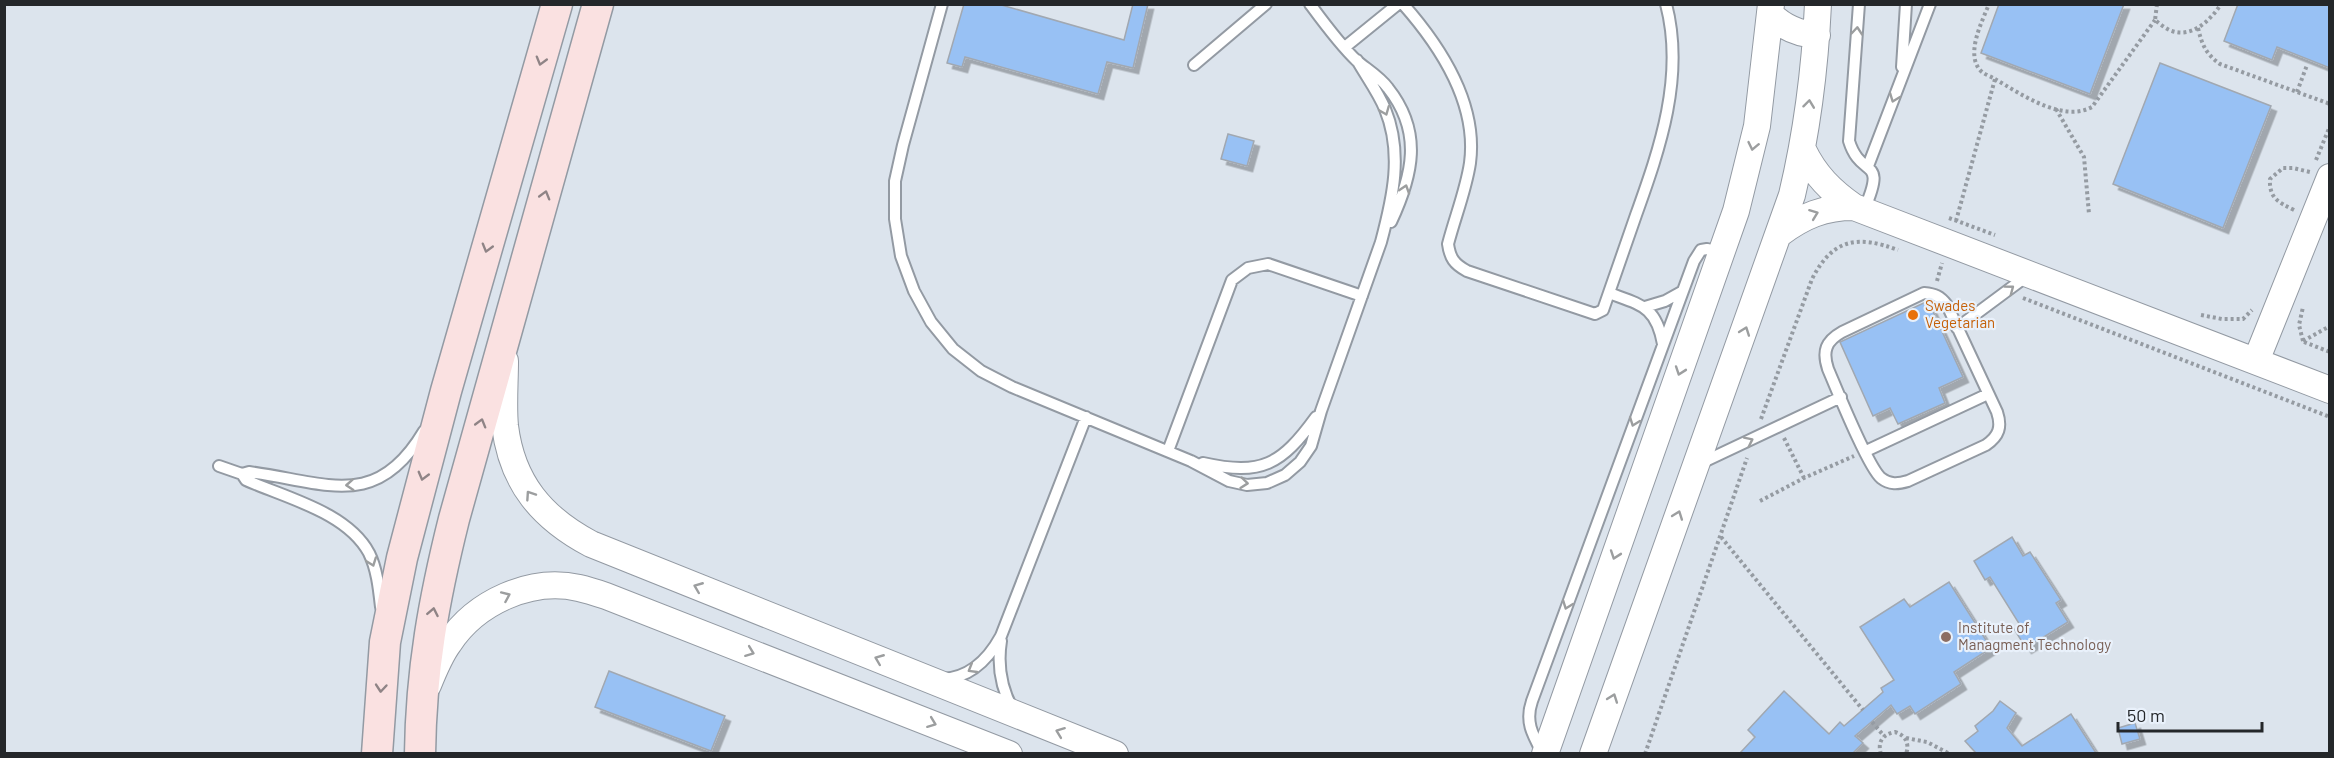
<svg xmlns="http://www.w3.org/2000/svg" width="2334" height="758" font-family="Barlow,sans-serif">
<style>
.building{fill:#98c1f4;stroke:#a1a8b1;stroke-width:1.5;filter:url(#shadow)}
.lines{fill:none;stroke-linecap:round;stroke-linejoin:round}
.service-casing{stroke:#939aa3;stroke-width:14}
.tertiary-casing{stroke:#939aa3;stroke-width:28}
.secondary-casing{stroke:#939aa3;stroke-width:33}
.path{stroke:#959ba2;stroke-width:4;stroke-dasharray:3 3;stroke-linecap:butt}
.service{stroke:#fff;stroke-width:10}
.tertiary{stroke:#fff;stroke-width:26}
.secondary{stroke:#fae1e1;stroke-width:30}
.oneway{stroke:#9c9e9f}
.oneway2{stroke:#8f8486}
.food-dot{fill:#e8710a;stroke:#e9f1fb;stroke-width:2}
.education-dot{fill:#8d6e63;stroke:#e9f1fb;stroke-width:2}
.labels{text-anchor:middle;stroke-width:4.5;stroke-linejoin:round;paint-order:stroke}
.food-label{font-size:15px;fill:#c56008;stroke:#e9f1fb;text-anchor:start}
.education-label{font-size:15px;fill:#785e54;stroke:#e9f1fb;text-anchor:start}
</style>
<defs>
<filter id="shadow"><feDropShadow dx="5.5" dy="5.5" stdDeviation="0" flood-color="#0004"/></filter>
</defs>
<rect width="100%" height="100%" fill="#dce4ed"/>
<!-- building -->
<path class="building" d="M964,4h34l126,36 9,-36h15l-15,64 -26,-6 -9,32 -133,-37 -3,10 -15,-4z
M1999,4h125l-34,90 -109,-41z
M2238,4h92v64l-53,-21 -5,13 -48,-19z
M2160,63l111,43 -48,122 -110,-44z
M1228,134l26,7 -7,25 -26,-7z
M1928,301l35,76 -24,11 6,15 -47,21 -8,-16 -17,8 -33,-74z
M2012,537l11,19 7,-4 31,48 -5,3 12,19 -42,26 -12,-19 6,-4 -30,-48 -5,3 -11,-19z
M1949,582l42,66 -37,24 7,12 -46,30 -5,-8 -13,8 -6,-9 -36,31 8,7 -10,10h-113l15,-16 -7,-7 36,-39 45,43 11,-12 4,4 39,-34 -2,-4 13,-8 -34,-53 44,-28 6,8z
M609,671l116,45 -14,35 -116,-44z
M2000,701l16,12 -9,15 15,18 49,-32 25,39h-120l-11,-12 13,-10 -3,-5 18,-15z
M2135,723l5,16 -18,5 -4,-16z"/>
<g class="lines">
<defs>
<path id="service" d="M942,4l-39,141 -8,36v38l6,37 13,35 17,31 22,27 28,22 31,16 179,74 38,20 18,4 20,-2 18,-8 15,-13 11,-16 10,-35 60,-169c12,-45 22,-89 4,-133 -7,-17 -19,-33 -28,-49
M1310,4c14,19 30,41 47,57 11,9 23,16 31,27 35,44 25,87 3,134
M1403,4c38,43 75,99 67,159 -4,27 -15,54 -22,81 2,14 6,20 19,27l128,43 8,-4c11,-31 22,-63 33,-95 24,-67 49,-139 30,-211
M1859,4l-10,137c12,39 39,14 15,69
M1345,47l53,-43
M1194,65l72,-61
M1902,67l4,-63
M1868,166l62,-162
M1609,293c32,12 47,13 54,51
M1924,293c11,1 16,3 23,12l50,107c5,15 2,24 -11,33l-78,36c-10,3 -18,4 -27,-3 -13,-11 -44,-88 -53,-109 -6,-18 -2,-28 14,-37z
M1645,307l20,-6 18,-10
M1957,328l70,-52
M1168,451l64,-171 16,-12 20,-4 94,32
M1866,451l122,-57
M1203,463c59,13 78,2 113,-46
M1699,464l142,-67
M219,466l23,8 7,-2c77,10 127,40 175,-41
M242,474l4,6c40,18 101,32 123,73 8,16 10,36 12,54
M1001,641c-4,25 0,47 12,69
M942,679c28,-1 47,-21 59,-43l85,-219
M1542,752c-10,-18 -17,-31 -10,-51l162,-440 7,-11 6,-1 14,3"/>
<path id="tertiary" d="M1771,15c13,13 27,19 46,20
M1803,150c12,25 28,41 51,57l476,183
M1779,234c24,-18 45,-27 75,-27
M505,361c0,21 -2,44 0,65 7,57 37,92 86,118l524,210
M2256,361l74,-184
M428,685c6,-15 12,-30 21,-42 27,-41 82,-66 130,-55 9,2 18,5 27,8l403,158
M1545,754l191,-543 21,-85 14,-122
M1593,754l199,-559c15,-63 23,-126 26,-191"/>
<path id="secondary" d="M377,754l8,-112 17,-84 44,-167 111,-387
M420,754c1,-84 14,-155 34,-235l144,-515"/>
</defs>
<!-- service casing -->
<use href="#service" class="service-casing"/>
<!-- tertiary casing -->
<use href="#tertiary" class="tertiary-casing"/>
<!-- secondary casing -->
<use href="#secondary" class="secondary-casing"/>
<!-- path -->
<path class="path" d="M2157,4l-2,16c5,4 11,9 17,11 20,7 39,-11 49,-27
M2198,28c4,17 8,26 22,36l110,40
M1995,79c26,15 67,44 97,28l63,-87
M2297,92l10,-27
M2056,109l28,48 5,57
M2316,160l14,-34
M2294,210c-16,-8 -25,-12 -24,-31l13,-11h10l17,4
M1949,218l46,17
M1956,221l39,-142c-3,-2 -9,-4 -13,-7 -18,-16 0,-50 7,-68
M1937,281l5,-18
M2023,298l307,119
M2201,315l21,4h21l9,-9
M2303,341l-4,-16 4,-18
M2303,341l27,-15
M2304,342l26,10
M1761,419l51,-140c21,-41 46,-44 86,-29
M1784,438l20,40
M1760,501l44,-23 50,-22
M1721,537l142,173
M1872,722l12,14
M1906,738l21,4 23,12
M1645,754l102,-296
M1881,754c-4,-12 2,-20 14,-22 10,3 15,11 11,22"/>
<!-- service -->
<use href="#service" class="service"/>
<!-- tertiary -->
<use href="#tertiary" class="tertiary"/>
<!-- secondary -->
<use href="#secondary" class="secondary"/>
</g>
<!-- one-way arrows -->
<defs><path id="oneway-chevron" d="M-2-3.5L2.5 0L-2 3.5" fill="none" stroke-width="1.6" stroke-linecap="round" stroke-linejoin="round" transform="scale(1.5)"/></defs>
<g class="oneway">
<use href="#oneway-chevron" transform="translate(1857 31) rotate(-85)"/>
<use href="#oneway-chevron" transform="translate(1894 98) rotate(111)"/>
<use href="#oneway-chevron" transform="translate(1809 104) rotate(-83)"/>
<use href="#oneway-chevron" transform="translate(1385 111) rotate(68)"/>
<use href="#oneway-chevron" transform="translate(1753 146) rotate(102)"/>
<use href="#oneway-chevron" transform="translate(1405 189) rotate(-72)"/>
<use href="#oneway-chevron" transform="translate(1814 214) rotate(-21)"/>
<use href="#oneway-chevron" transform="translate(2010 289) rotate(-37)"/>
<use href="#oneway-chevron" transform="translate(1745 331) rotate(-70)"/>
<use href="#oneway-chevron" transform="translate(1680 371) rotate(109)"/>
<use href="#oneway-chevron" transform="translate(1634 422) rotate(110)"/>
<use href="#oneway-chevron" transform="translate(1749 441) rotate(-26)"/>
<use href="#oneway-chevron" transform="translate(1244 483) rotate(6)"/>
<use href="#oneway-chevron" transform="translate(350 485) rotate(176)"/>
<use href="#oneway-chevron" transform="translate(530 495) rotate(-124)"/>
<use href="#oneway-chevron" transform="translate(1678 515) rotate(-70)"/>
<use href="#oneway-chevron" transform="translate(1615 555) rotate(109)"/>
<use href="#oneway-chevron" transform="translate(372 562) rotate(70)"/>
<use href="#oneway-chevron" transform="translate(698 587) rotate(-158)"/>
<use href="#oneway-chevron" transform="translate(506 596) rotate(-24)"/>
<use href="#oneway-chevron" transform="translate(1567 605) rotate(110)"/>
<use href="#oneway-chevron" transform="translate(750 652) rotate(21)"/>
<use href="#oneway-chevron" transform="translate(879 659) rotate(-158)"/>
<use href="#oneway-chevron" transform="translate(972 669) rotate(149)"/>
<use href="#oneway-chevron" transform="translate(1613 698) rotate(-70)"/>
<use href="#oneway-chevron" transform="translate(932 723) rotate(21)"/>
<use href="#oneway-chevron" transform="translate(1060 732) rotate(-159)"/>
</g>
<g class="oneway2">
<use href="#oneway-chevron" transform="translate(541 61) rotate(106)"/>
<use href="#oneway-chevron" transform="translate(545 195) rotate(-74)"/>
<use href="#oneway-chevron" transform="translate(487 248) rotate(106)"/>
<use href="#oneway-chevron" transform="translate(481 423) rotate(-74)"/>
<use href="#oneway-chevron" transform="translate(423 476) rotate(105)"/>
<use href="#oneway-chevron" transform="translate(433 612) rotate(-79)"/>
<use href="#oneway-chevron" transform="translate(381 688) rotate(95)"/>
</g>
<!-- markers -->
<circle class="food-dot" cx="1913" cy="315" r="6"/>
<circle class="education-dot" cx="1946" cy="637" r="6"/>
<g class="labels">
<!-- food labels -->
<g class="food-label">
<text x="1925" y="311">Swades<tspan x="1925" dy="17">Vegetarian</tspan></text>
</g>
<!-- education labels -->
<g class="education-label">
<text x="1958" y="633">Institute of<tspan x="1958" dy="17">Managment Technology</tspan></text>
</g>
</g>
<!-- border -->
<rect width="2334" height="758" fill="none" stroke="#24272a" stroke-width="12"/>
<!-- scale -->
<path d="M2118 722v9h144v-9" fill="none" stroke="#24272a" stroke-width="3"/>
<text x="2127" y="722" font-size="18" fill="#24272a" stroke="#e9f1fb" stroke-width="4.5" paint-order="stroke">50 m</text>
</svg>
